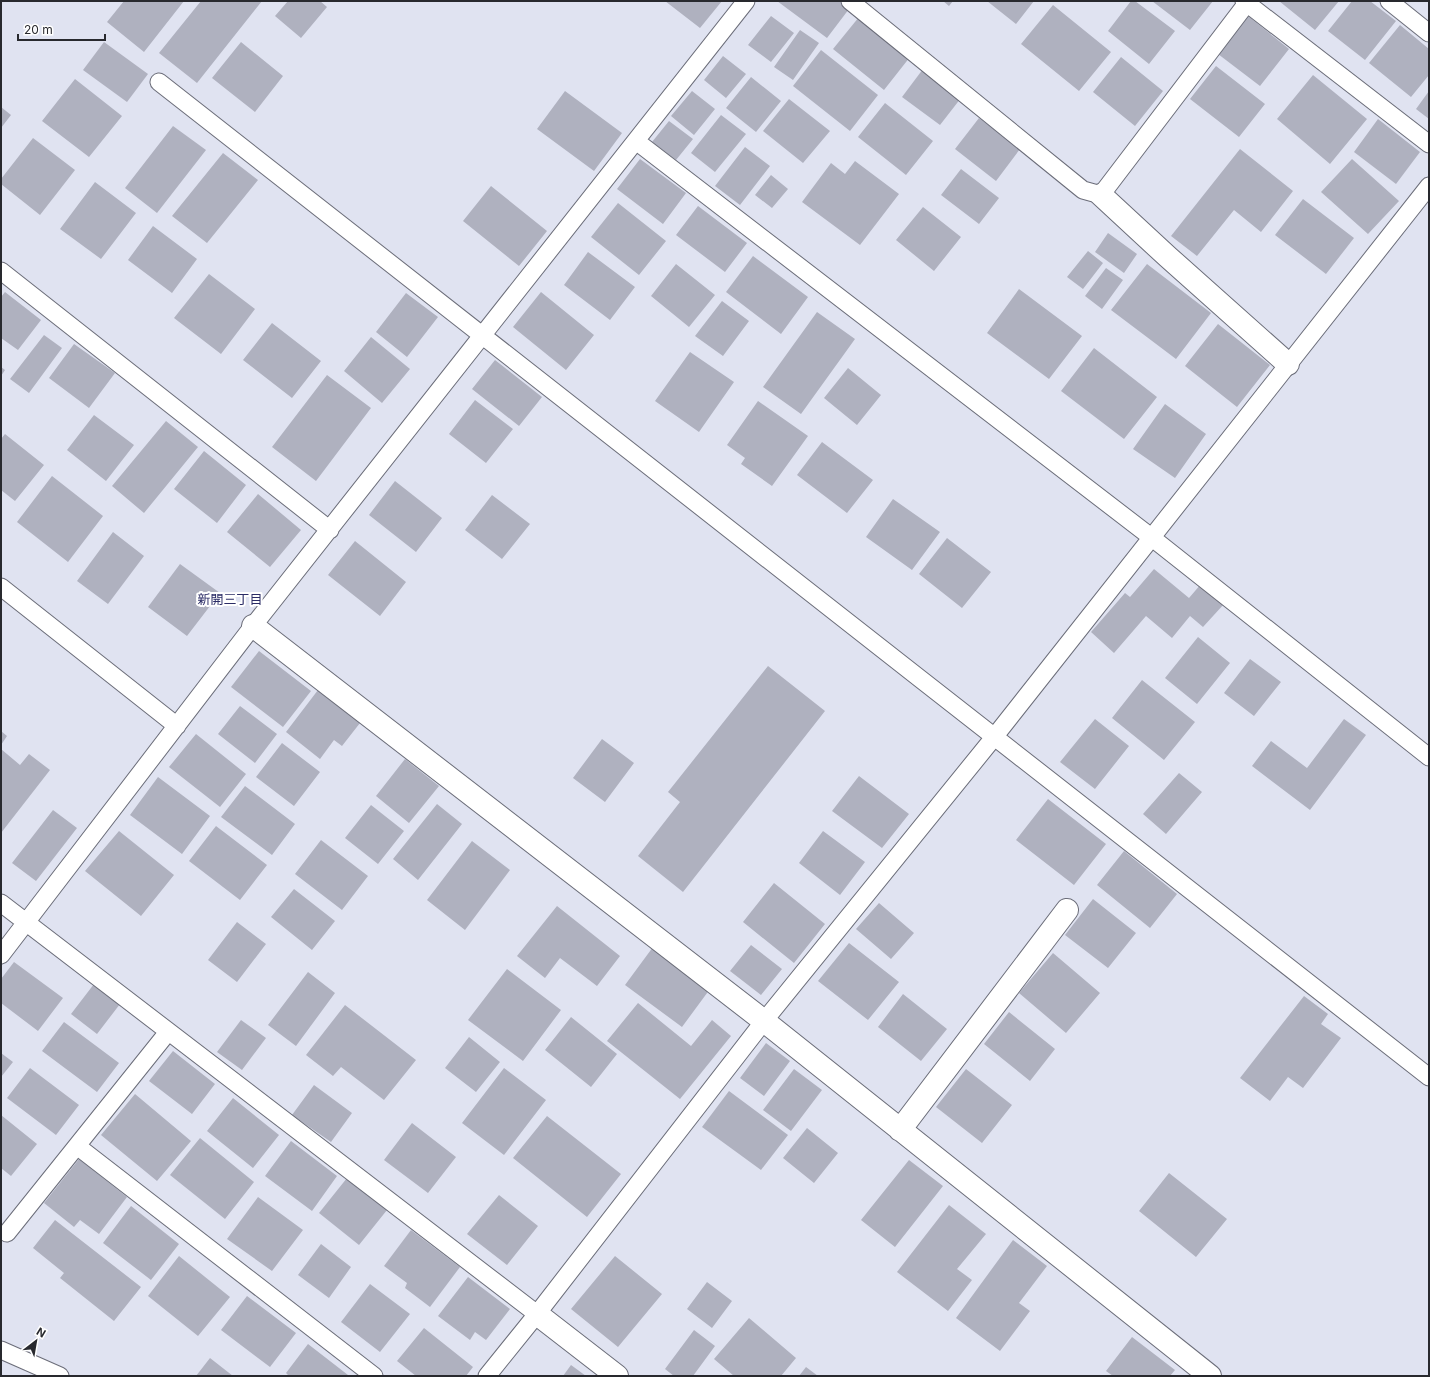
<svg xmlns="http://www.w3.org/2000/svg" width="1430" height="1377" font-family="Inter,'Noto Sans JP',sans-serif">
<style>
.building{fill:#afb1bf}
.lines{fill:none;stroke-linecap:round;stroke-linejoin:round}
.lane-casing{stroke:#6b6d79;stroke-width:19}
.street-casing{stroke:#6b6d79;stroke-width:24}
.lane{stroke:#fff;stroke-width:17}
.street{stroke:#fff;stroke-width:22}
.labels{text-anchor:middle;stroke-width:4;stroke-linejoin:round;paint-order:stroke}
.neighbourhood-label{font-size:13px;fill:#2b2c66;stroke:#fff}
</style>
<rect width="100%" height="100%" fill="#e0e3f1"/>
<!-- building -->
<path class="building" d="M124,1h60l-40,51 -37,-30z
M201,1h61l-65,82 -38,-30z
M288,1h32l7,6 -26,31 -26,-22z
M665,1h57l-22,27z
M777,1h62l10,8 -22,29z
M943,1h10l-4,5z
M987,1h47l-18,23z
M1131,1h4l40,30 -26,33 -41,-33z
M1152,1h61l-23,29z
M1279,1h60l-24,29z
M1352,1h18l26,20 -31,39 -37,-29z
M1053,5l58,47 -32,39 -58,-47z
M771,16l23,17 -23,29 -23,-17z
M1248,16l41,33 -29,37 -42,-32z
M859,17l51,40 -26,33 -51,-41z
M1400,25l29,24v26l-18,22 -42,-34z
M800,30l19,13 -26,37 -19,-13z
M104,42l44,32 -21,28 -44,-32z
M241,42l42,34 -28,36 -43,-34z
M821,50l57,45 -28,36 -57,-45z
M723,56l23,18 -20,24 -22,-18z
M1121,57l42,34 -28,35 -42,-34z
M1216,66l49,38 -26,33 -49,-38z
M923,69l38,29 -21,27 -38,-28z
M1313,75l54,44 -37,45 -53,-45z
M751,77l30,24 -25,31 -30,-24z
M75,79l47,37 -33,41 -47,-36z
M565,91l57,42 -28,38 -57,-42z
M692,91l23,18 -21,26 -23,-19z
M1429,91v28l-13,-10z
M789,99l41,32 -27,32 -40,-32z
M885,103l48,38 -27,34 -48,-38z
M1,107l10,8 -10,13z
M721,115l25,19 -31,38 -24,-19z
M979,118l41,31 -24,32 -41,-32z
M1378,119l42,33 -24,32 -42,-32z
M669,121l24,18 -17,21 -24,-18z
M173,126l33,24 -49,63 -32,-25z
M33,138l42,32 -35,45 -39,-31v-5z
M745,147l25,19 -30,39 -25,-19z
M1240,149l53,42 -32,41 -27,-22 -37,46 -26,-20z
M223,153l35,27 -51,63 -35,-27z
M640,159l46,34 -23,31 -46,-35z
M1352,159l47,42 -31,33 -47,-42z
M855,161l44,33 -39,51 -58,-43 29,-39 14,11z
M961,169l38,29 -20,26 -38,-29z
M771,175l17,14 -16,19 -17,-13z
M95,182l41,31 -35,46 -41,-30z
M491,186l56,45 -28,35 -56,-45z
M1303,199l51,39 -28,36 -51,-39z
M618,203l48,38 -27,34 -48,-38z
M698,206l49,37 -22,29 -49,-37z
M923,207l38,30 -27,34 -38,-31z
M153,226l44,33 -25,34 -44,-33z
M1108,233l29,21 -13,19 -29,-21z
M1088,251l15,12 -20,26 -16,-12z
M588,252l47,35 -25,33 -46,-35z
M753,256l55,41 -27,37 -55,-42z
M676,264l39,31 -26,32 -38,-31z
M1147,264l64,49 -35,46 -65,-49z
M1106,268l17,12 -21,29 -17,-13z
M209,274l46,35 -34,45 -47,-36z
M1019,289l63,47 -33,43 -62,-46z
M5,292l36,28 -23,30 -17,-12v-41z
M541,292l53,43 -28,35 -53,-43z
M406,293l32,24 -31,40 -31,-25z
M722,301l27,20 -26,35 -28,-20z
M817,312l38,27 -54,75 -38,-27z
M272,323l49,38 -29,37 -49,-38z
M1218,324l52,41 -33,42 -52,-41z
M44,335l18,13 -33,45 -19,-14z
M371,337l39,32 -28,34 -38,-32z
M74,344l41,29 -26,35 -40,-30z
M1094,348l63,49 -33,42 -63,-48z
M690,352l44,30 -35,50 -44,-31z
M495,360l47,37 -23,29 -47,-37z
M1,367l4,3 -4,6z
M848,368l33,27 -24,30 -33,-27z
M327,375l44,33 -55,73 -44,-34z
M475,400l38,29 -27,34 -37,-29z
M758,401l50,35 -36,50 -31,-22 4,-6 -18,-13z
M1165,404l41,30 -31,44 -42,-29z
M94,415l40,30 -28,36 -39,-31z
M166,421l32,26 -54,66 -32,-27z
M5,434l39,31 -29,36 -14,-11v-51z
M822,442l51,38 -26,33 -50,-38z
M204,451l42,34 -29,38 -43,-34z
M52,476l51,40 -35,46 -51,-40z
M395,481l47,37 -26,34 -47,-37z
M258,494l43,36 -31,37 -43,-35z
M492,495l38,29 -28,35 -37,-29z
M893,499l47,33 -28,38 -46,-33z
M113,532l31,24 -36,48 -31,-23z
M947,538l44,34 -29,36 -43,-34z
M355,541l51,41 -26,34 -52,-41z
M180,564l40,29 -33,43 -39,-29z
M1154,569l35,29 12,-14 23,20 -21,23 -13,-11 -18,22 -26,-22 -32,37 -23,-21 34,-39 5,4z
M1198,637l32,26 -33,41 -32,-26z
M259,651l52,40 -28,36 -52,-40z
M1250,659l31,23 -27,34 -30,-23z
M768,666l57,45 -142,181 -45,-36 42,-54 -12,-10z
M1142,680l53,42 -31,38 -52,-42z
M318,690l42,33 -18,23 -8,-6 -14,19 -34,-27z
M240,706l37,28 -22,29 -37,-29z
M1095,719l34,27 -34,43 -35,-27z
M1344,719l22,16 -56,75 -58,-44 19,-25 36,27z
M1,731l6,5 -6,9z
M196,734l50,40 -26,33 -51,-40z
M602,739l32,24 -29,39 -32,-24z
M282,743l38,29 -26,34 -38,-29z
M1,749l19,16 9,-11 21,16 -49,63z
M405,759l34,27 -30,37 -33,-27z
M1179,773l23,19 -36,42 -23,-20z
M859,776l50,38 -27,34 -50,-37z
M158,777l52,39 -28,38 -52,-39z
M245,786l50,38 -23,31 -51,-38z
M1048,799l58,45 -32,41 -58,-45z
M437,804l25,20 -44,56 -25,-21z
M371,805l33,26 -26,33 -33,-26z
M53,810l24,18 -41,53 -24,-18z
M216,826l51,39 -27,35 -51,-39z
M119,831l55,44 -33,41 -56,-45z
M823,831l42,31 -25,33 -41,-32z
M321,840l47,36 -26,34 -47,-36z
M472,841l38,29 -45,60 -38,-30z
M1124,851l53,43 -27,34 -53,-43z
M774,883l51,41 -31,39 -51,-41z
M294,889l41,32 -23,29 -41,-33z
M1093,899l43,34 -28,35 -43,-33z
M879,903l35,30 -23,26 -35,-30z
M557,906l63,50 -23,30 -37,-28 -15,20 -28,-22z
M237,922l29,22 -29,38 -29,-22z
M849,943l50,39 -31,38 -50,-39z
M751,945l31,24 -21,26 -31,-24z
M653,947l57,42 -28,38 -57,-42z
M1053,953l47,40 -34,40 -47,-40z
M14,962l49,36 -25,33 -37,-28v-24z
M507,969l54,41 -38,51 -55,-41z
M308,972l27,21 -39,53 -28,-21z
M94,984l26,20 -23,30 -26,-20z
M903,994l44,35 -26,32 -43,-34z
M1304,996l24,18 -7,10 20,14 -38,50 -15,-11 -18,24 -30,-23z
M638,1003l53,43 21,-26 19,16 -51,63 -73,-58z
M345,1005l71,55 -32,40 -43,-33 -8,9 -27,-21z
M1009,1012l46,37 -25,32 -46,-37z
M571,1017l46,37 -26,33 -46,-37z
M241,1020l25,18 -24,32 -25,-18z
M64,1022l55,41 -22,29 -55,-41z
M469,1037l31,25 -24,30 -31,-24z
M766,1043l24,18 -26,35 -24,-18z
M173,1051l42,33 -23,30 -43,-33z
M1,1053l12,9 -12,15z
M30,1068l49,37 -23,30 -49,-37z
M504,1068l42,32 -42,55 -42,-32z
M794,1069l28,21 -31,41 -28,-21z
M966,1069l46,36 -30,38 -46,-36z
M314,1085l38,28 -21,29 -39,-27z
M729,1091l59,44 -27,35 -59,-43z
M135,1094l56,47 -34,40 -56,-46z
M233,1098l46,37 -26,33 -46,-37z
M1,1115l36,29 -26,32 -10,-8z
M547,1116l74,58 -34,43 -74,-59z
M412,1123l44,34 -28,36 -44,-33z
M807,1128l31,25 -24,30 -31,-25z
M200,1138l54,44 -29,37 -55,-44z
M291,1141l46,35 -25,35 -47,-35z
M79,1159l48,38 -28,37 -19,-14 -6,7 -30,-24z
M909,1160l34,26 -48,61 -34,-27z
M1169,1173l58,46 -31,38 -57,-46z
M347,1178l40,32 -28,35 -40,-32z
M499,1195l39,31 -31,39 -40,-31z
M258,1197l45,33 -31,41 -45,-32z
M949,1205l37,29 -29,35 15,11 -24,31 -51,-39z
M131,1206l48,38 -28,36 -48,-37z
M55,1220l86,67 -27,34 -54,-43 4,-5 -31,-25z
M411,1230l49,37 -30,40 -25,-19 2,-5 -23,-17z
M1013,1240l34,26 -28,37 11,8 -30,40 -44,-33z
M321,1244l30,23 -22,31 -31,-23z
M179,1256l51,41 -32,39 -50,-40z
M615,1256l47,38 -44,53 -47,-38z
M468,1277l42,32 -24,31 -11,-8 -5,8 -32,-24z
M707,1282l25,19 -20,27 -25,-19z
M370,1284l40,30 -30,38 -39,-30z
M247,1296l49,37 -26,34 -49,-37z
M749,1318l47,40 -15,18h-47l-20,-17z
M424,1328l49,39 -7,9h-50l-19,-15z
M694,1330l21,16 -22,30h-19l-9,-7z
M1132,1337l43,33 -5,6h-57l-7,-5z
M308,1344l40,31v1h-59l-3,-3z
M210,1358l23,18h-37z
M571,1365l15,11h-23z
M806,1367l12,9h-19z"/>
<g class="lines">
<defs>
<path id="lane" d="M850,1l233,189 18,5 146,-192
M1244,1l185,143
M1389,1l40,32
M159,82c422,333 847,663 1270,995
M636,141l515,396 278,220
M1,271l329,259
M1,587l176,139
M1,903l536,411
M1,955l252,-329 493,-625
M77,1146l297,230
M7,1233l161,-201
M1,1350l59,26
M487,1376l50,-62 227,-293 231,-285 434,-550"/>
<path id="street" d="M1101,195l67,62 120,107
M253,626l511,395 446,355
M900,1130l167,-220
M537,1314l80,62"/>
</defs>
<!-- lane casing -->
<use href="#lane" class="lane-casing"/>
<!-- street casing -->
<use href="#street" class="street-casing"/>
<!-- lane -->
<use href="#lane" class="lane"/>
<!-- street -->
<use href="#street" class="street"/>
</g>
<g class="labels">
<!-- neighbourhood labels -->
<g class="neighbourhood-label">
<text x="230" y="604">新開三丁目</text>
</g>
</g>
<!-- border -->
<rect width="1430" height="1377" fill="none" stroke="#28292e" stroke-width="4"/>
<!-- north arrow -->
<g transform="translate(36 1341) rotate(31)" stroke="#ffffff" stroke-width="3" paint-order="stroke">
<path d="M0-3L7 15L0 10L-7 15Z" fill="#28292e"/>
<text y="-6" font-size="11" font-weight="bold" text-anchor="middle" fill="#28292e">N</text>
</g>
<!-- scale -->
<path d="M18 34v6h87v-6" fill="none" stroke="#28292e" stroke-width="2"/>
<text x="24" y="34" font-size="12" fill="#28292e" stroke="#ffffff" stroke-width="3" paint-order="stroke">20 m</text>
</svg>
